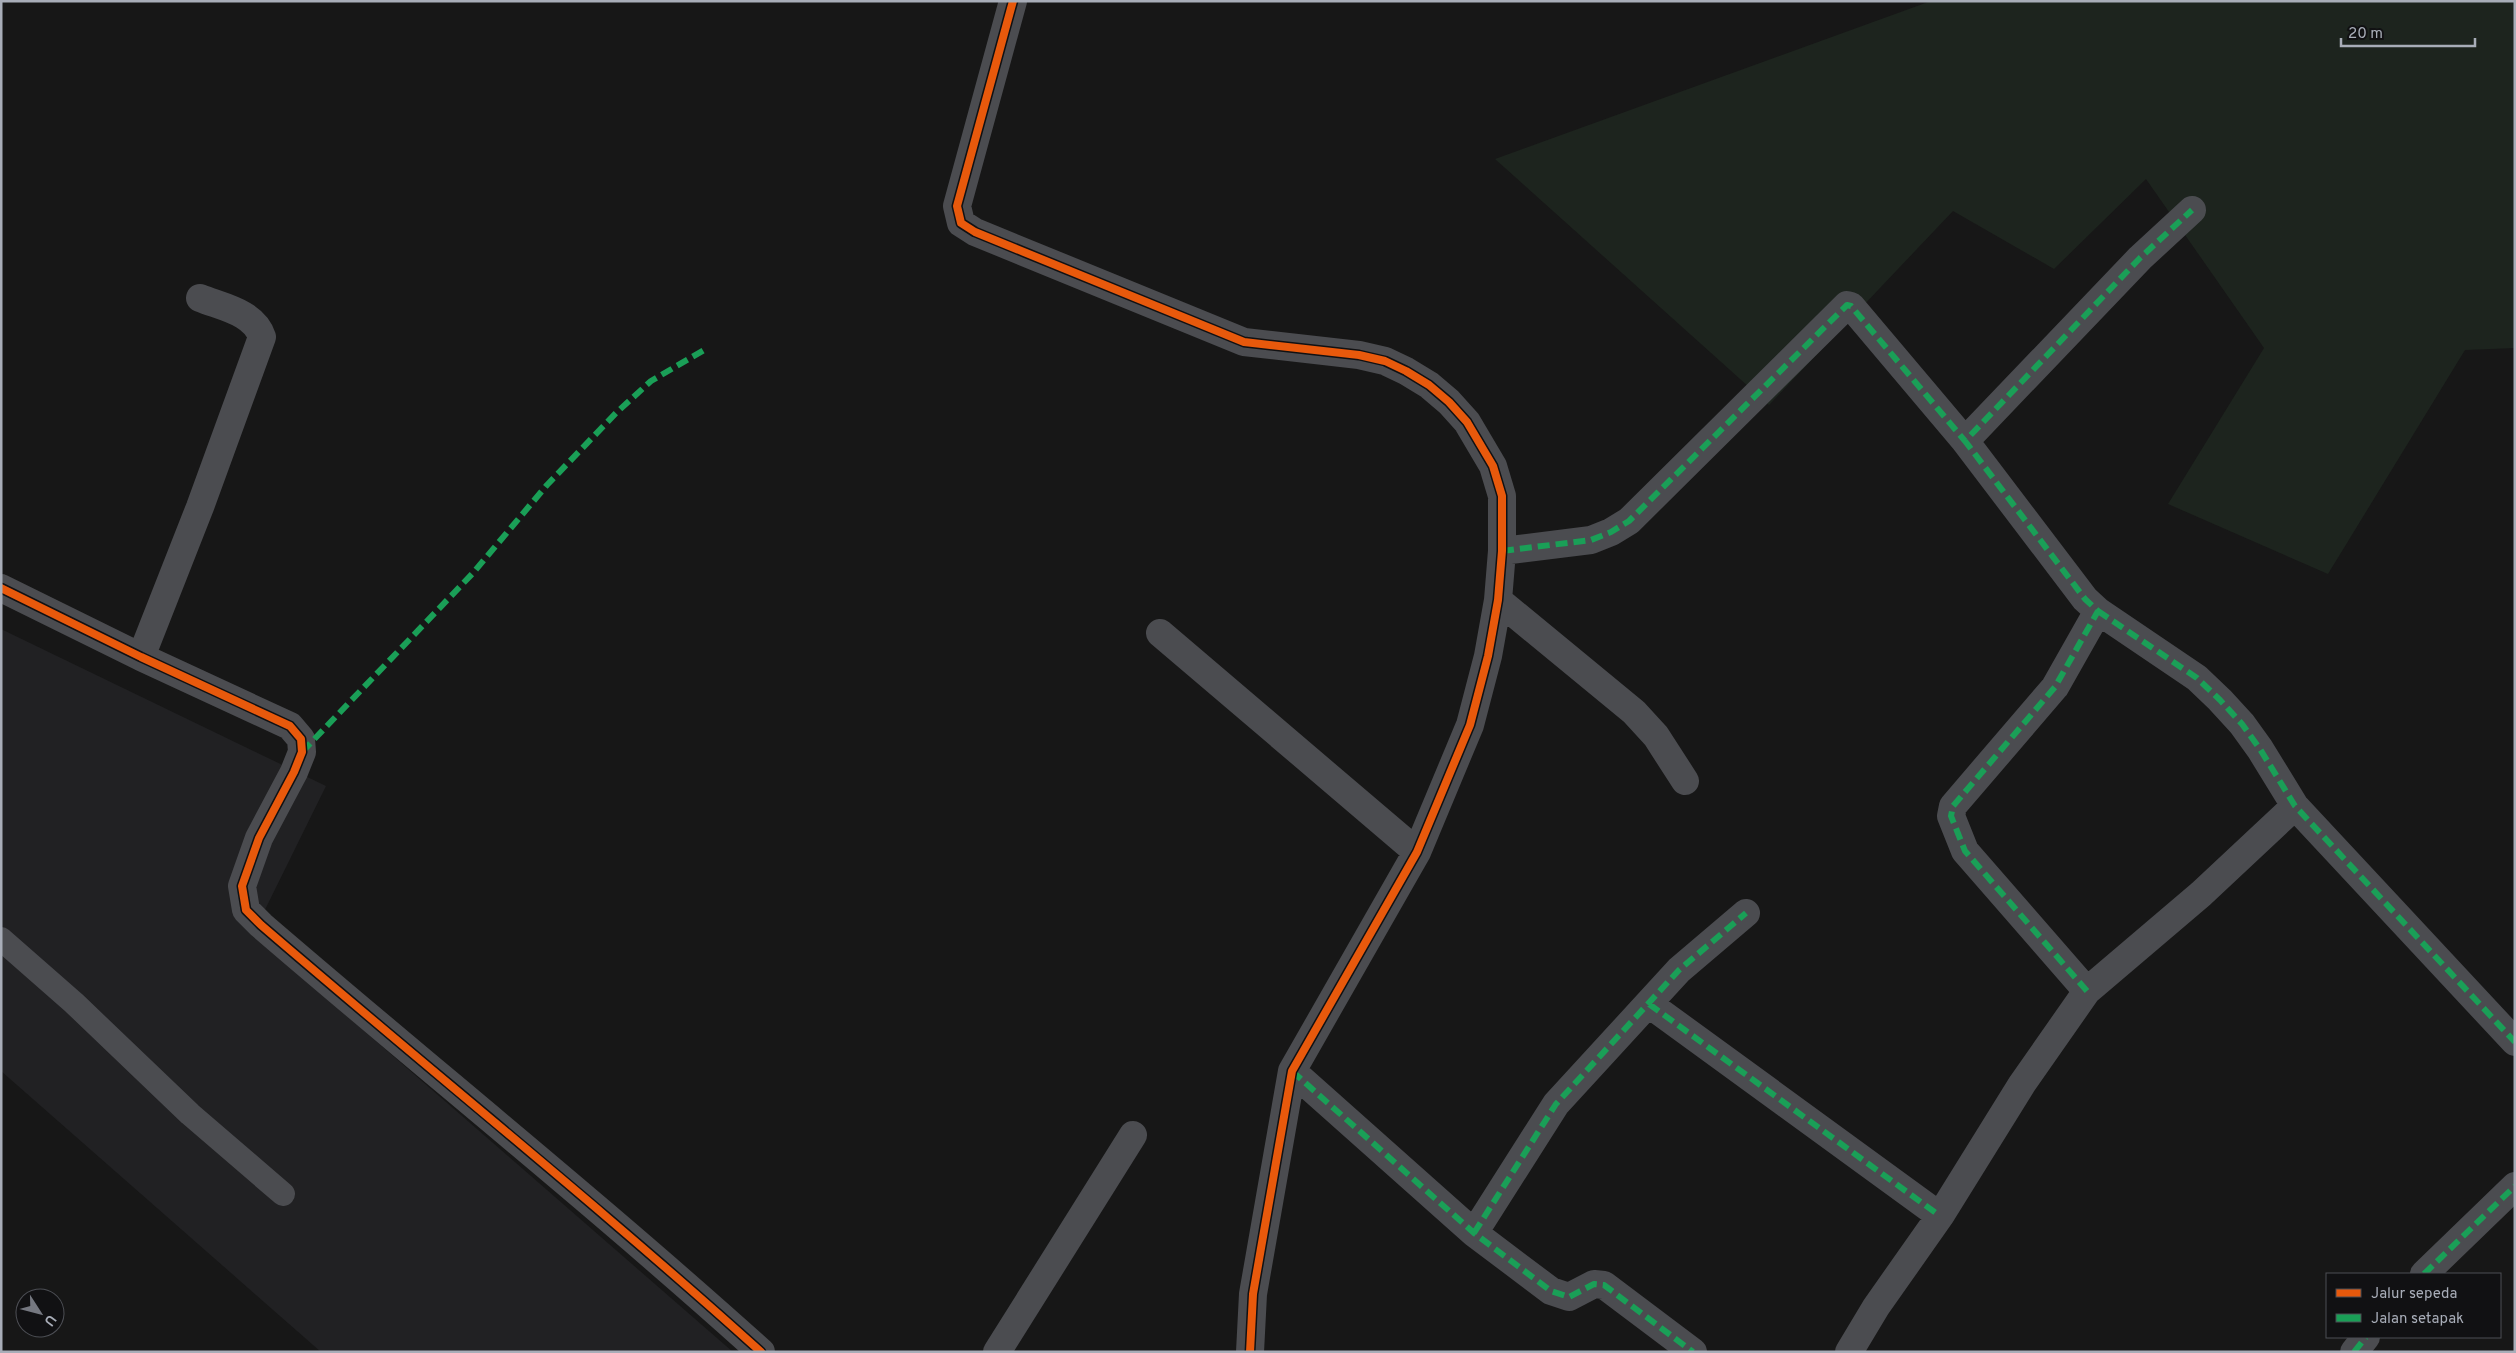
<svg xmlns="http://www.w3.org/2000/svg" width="2516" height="1353" font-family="Overpass,sans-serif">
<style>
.built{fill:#212123}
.green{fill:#1d241e}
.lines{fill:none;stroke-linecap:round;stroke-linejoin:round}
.lane{stroke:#4b4c50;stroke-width:24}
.street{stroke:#4b4c50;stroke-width:28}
.quiet{stroke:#1a9f57;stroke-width:6;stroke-dasharray:12 6;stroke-linecap:butt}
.cycleway-casing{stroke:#111113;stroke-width:11}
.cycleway{stroke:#e8590c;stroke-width:8}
</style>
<rect width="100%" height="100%" fill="#171717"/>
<!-- built -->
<path class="built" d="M1,629l325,157 -73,148 480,418h-412l-320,-281z"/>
<!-- green -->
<path class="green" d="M1931,1h584v347l-50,2 -137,224 -160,-70 96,-156 -118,-169 -92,90 -101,-58 -184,194 -274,-246z"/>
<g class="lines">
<!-- lane -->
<path class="lane" d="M1,939l73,64 116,111 93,80"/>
<!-- street -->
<path class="street" d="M1013,1l-56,205 4,17 14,9 269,110 115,13 26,6 21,10 23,14 20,17 18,20 26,44 9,30v55l-4,49 -10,56 -18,69 -53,127 -125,219 -39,223 -3,58
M1502,551l89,-11 20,-8 18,-11 218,-216 4,1 114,135
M1,588l140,69 149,69 11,13 1,13 -8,20 -35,66 -17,48 4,24 15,15c166,143 337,280 500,427
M1498,600l136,112 22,24 29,45
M2098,611l99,67 23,22 22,24 18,25 35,57 220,236
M1160,633l257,219
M141,657l59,-150 62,-170c-8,-25 -40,-30 -62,-39
M2087,991l-122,-140 -14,-35 2,-10 102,-119 43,-76 -13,-12 -120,-158 175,-183 52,-48
M1649,1004l291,212
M1292,1071l182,162 77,58 18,6 25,-13 10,1 89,67
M1474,1233l82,-129 123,-134 67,-57
M2424,1274l91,-88
M997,1352l136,-217
M1849,1352l27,-45 64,-91 82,-132 65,-93 114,-97 94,-88
M2354,1352l12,-15"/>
<!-- quiet -->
<path class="quiet" d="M1502,551l89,-11 20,-8 18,-11 218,-216 4,1 114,135
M2098,611l99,67 23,22 22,24 18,25 35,57 220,236
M302,752l171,-179 74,-88 69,-72 35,-32 53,-31
M2087,991l-122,-140 -14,-35 2,-10 102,-119 43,-76 -13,-12 -120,-158 175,-183 52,-48
M1649,1004l291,212
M1292,1071l182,162 77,58 18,6 25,-13 10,1 89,67
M1474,1233l82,-129 123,-134 67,-57
M2424,1274l91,-88
M2354,1352l12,-15"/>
<defs>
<path id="cycleway" d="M1013,1l-56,205 4,17 14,9 269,110 115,13 26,6 21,10 23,14 20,17 18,20 26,44 9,30v55l-4,49 -10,56 -18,69 -53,127 -125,219 -39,223 -3,58
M1,588l140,69 149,69 11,13 1,13 -8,20 -35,66 -17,48 4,24 15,15c166,143 337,280 500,427"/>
</defs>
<!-- cycleway casing -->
<use href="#cycleway" class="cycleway-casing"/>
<!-- cycleway -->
<use href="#cycleway" class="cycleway"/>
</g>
<!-- border -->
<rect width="2516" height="1353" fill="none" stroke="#a8adb8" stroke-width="5"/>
<!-- legend -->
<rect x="2326" y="1273" width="175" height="65" fill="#111113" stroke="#4d4f55"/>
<rect x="2336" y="1289" width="25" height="8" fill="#e8590c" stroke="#4d4f55"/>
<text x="2371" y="1298" font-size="15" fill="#a8adb8">Jalur sepeda</text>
<rect x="2336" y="1314" width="25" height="8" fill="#1a9f57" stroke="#4d4f55"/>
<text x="2371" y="1323" font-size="15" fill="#a8adb8">Jalan setapak</text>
<!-- north arrow -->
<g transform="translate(40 1313) rotate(126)"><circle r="24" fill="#111113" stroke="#4d4f55"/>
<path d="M0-4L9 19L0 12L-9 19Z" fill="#757880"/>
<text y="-8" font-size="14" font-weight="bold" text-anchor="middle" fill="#a8adb8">U</text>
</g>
<!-- scale -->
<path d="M2341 38v8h134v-8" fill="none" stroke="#a8adb8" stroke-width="2.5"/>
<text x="2348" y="38" font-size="15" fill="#a8adb8" stroke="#111113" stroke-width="4" paint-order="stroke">20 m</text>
</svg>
